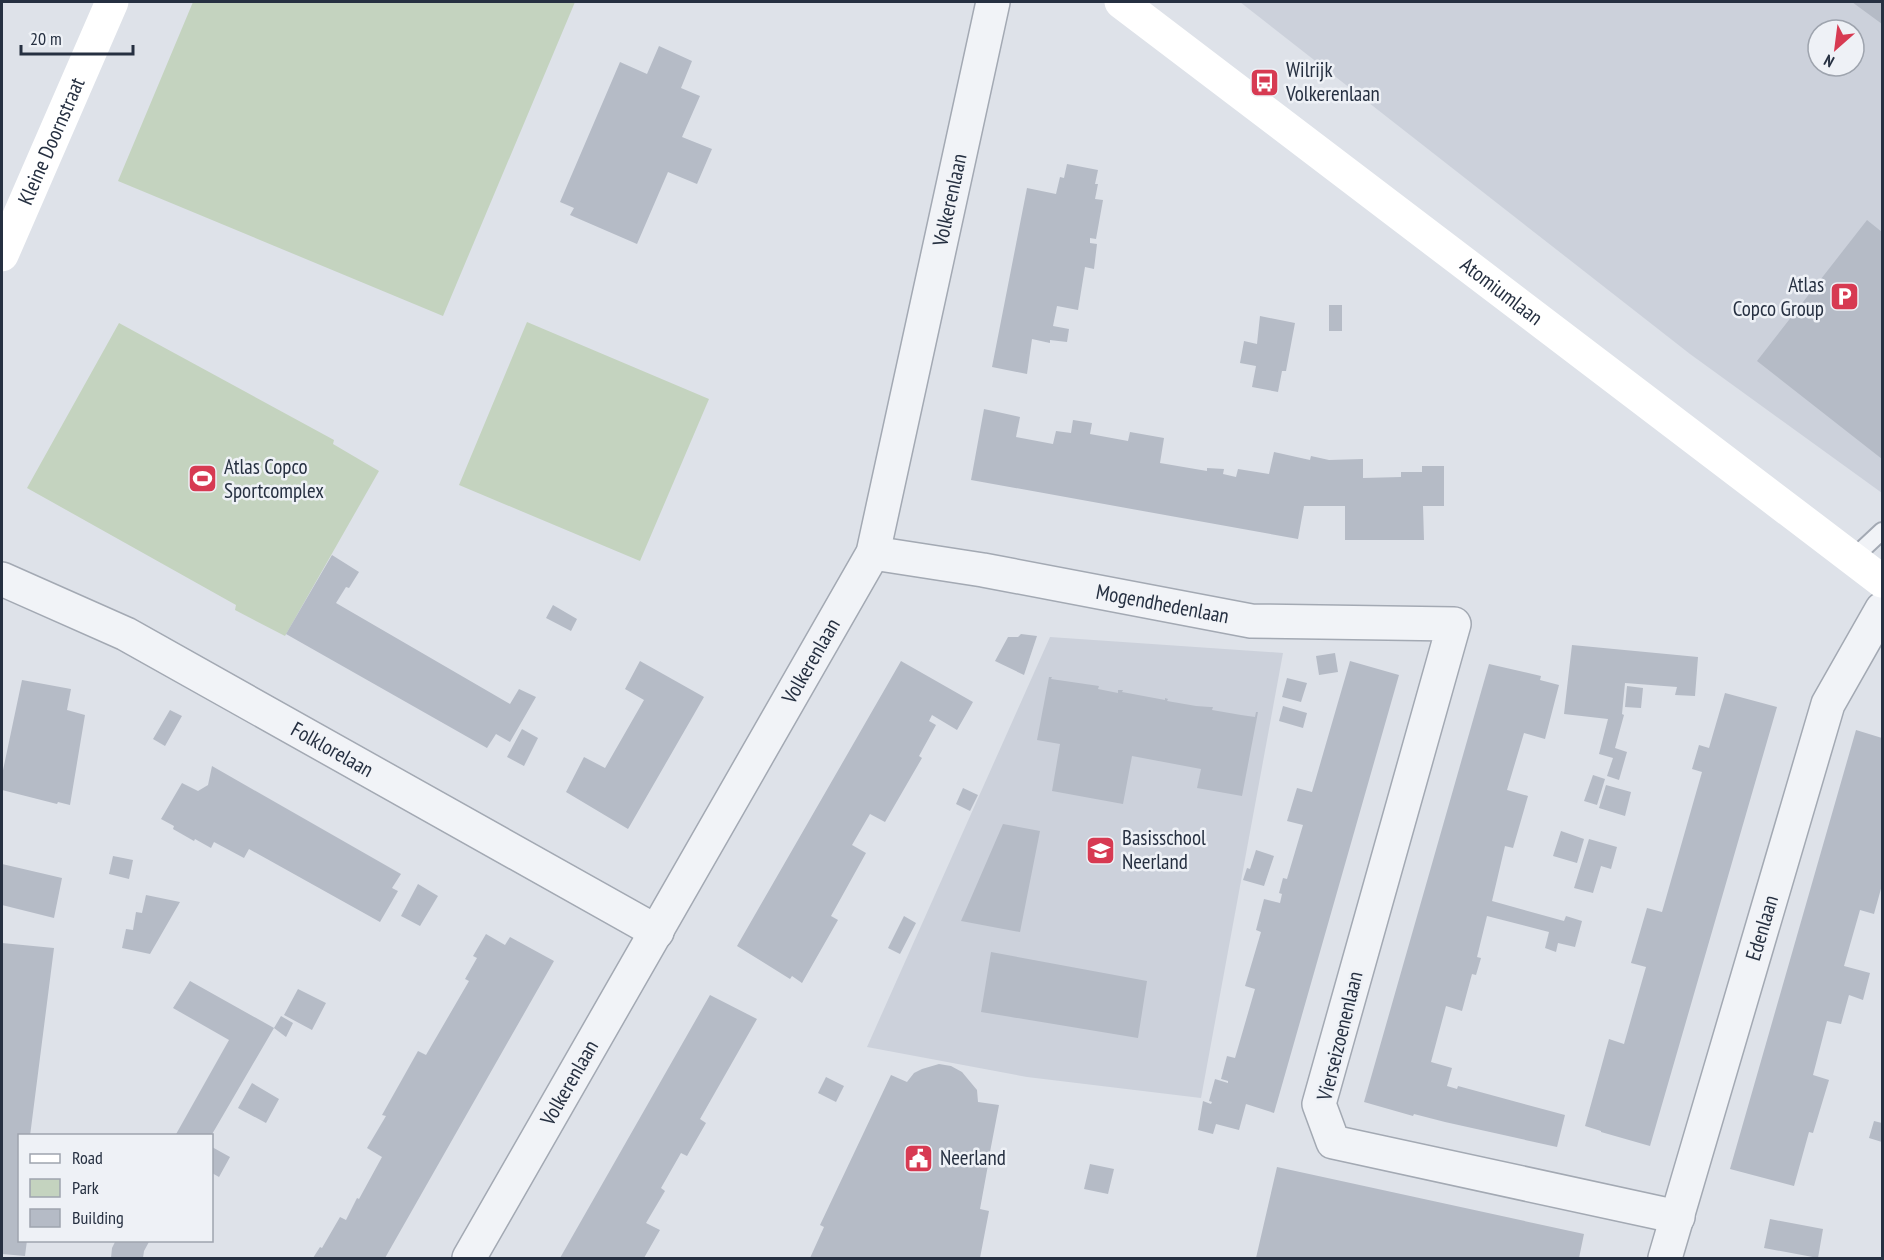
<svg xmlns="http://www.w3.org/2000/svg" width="1884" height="1260" font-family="'PT Sans Narrow',sans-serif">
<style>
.built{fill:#ccd1db;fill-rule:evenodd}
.green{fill:#c4d3bf}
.building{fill:#b5bbc6}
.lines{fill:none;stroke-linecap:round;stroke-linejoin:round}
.lane-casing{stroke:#a3a9b3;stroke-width:20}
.street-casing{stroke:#a3a9b3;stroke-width:36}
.lane{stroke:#f1f3f7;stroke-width:16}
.street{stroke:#f1f3f7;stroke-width:33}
.secondary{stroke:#fff;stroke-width:33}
.labels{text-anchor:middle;stroke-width:5;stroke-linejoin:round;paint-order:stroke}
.poi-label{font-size:21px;fill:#263041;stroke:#eef1f6;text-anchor:start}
.street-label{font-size:21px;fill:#263041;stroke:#eef1f6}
</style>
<rect width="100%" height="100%" fill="#dee2e9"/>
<!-- built -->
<path class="built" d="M1240,2h642v491l-192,-139zM1818,30h36v36h-36z
M1050,637l233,16 -82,445 -174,-21 -160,-30z"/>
<!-- green -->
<path class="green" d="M193,2h382l-132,314 -325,-135z
M527,322l182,77 -69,162 -181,-76z
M119,323l215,117 -1,4 46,27 -94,165 -50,-26 1,-5 -209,-117z"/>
<!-- building -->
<path class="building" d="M1852,2h30v22z
M659,46l33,15 -11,27 19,8 -18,41 30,12 -15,35 -29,-12 -31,72 -67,-29 4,-7 -14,-6 60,-140 27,12z
M1067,164l31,6 -3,14h3l-3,15 8,1 -7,39 -6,-1v5l7,1 -3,25 -9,-2 -7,43 -21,-4 -4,20 16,3 -2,13 -17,-2v3l-18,-4 -5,35 -35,-7 35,-179 29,6 4,-17 4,1z
M1867,220l15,12v227l-125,-98z
M1329,305h13v26h-13z
M1260,316l35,7 -9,48h-4l-4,21 -26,-5 4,-21 -16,-3 4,-22 13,3z
M984,409l36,8 -4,20 37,7 3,-13 15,2 2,-13 19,3 -2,11 38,7 2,-9 34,6 -4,25 47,8v-3l17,1 -1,5 13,3 2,-8 31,5 5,-22 36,8 1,-4 18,4 34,-1v19l38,-1v-5h21v-6h22v40h-21l1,34h-79v-34h-41l-6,33 -327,-59z
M332,555l27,17 -10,16 -3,-1 -10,16 174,101 9,-15 17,8 -26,45 -14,-8 -9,14 -201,-114z
M553,605l24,14 -6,12 -25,-13z
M1021,634l16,2 -13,39 -29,-14 13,-24h10z
M1572,645l126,12 -3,39 -20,-1 2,-8 -52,-4 -3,31 2,1 -9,33 12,4 -8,28 -12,-4 6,-18 -14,-4 9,-35 -44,-5z
M1335,653l3,19 -19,3 -3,-19z
M640,661l64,36 -76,132 -62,-37 18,-35 21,11 39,-68 -19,-11z
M901,661l72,41 -16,28 -25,-15 -3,6 7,4 -17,31 3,2 -37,64 -15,-8 -18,31 14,8 -35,63 7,4 -36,63 -10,-7 -2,3 -53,-33z
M1350,661l49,14 -125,438 -28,-9 -7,26 -23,-6 -3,10 -15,-4 5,-29 8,3 1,-2 -3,-1 6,-22 13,4v-2l-7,-2 6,-23 8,2 20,-69 -10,-3 16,-54 -5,-2 8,-31 16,4 2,-9 -3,-1 4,-15 4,1 16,-54 -16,-4 10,-33 15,4z
M1489,664l52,12 -1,4 19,5 -14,54 -21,-6 -17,57 21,6 -15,52 -8,-2 -13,55 72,20 2,-5 16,5 -7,26 -17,-4 -2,9 -11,-4 4,-16 -62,-16 -10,41 4,1 -5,17 -4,-1 -10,37 -16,-5 -15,56 21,6 -5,18 10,3 1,-3 107,29 -8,32 -112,-25 -31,-8 -1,2 -49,-14z
M1049,677h3l-1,2 48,7 -1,3 20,4v-3h5l-1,2 43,8v-2l3,1 -1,2 29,5 14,1h3l-1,3 29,5 14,2 1,-5h2l-16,84 -45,-8 4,-19 -69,-13 -9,48 -71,-13 8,-47 -23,-4z
M1287,678l20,5 -6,19 -19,-5z
M22,680l49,9 -4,21 18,5 -15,90 -12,-3 -1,2 -55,-14v-15z
M1627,686l16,2 -2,20 -16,-1z
M1725,693l52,14 -127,439 -49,-14v-1l-16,-5 24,-87 15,5 22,-77 -15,-4 16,-55 15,4 40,-140 -10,-3 7,-24 10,3z
M1283,706l24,7 -4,15 -24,-7z
M170,710l12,6 -17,30 -12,-7z
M522,729l16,9 -14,28 -17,-9z
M1856,730l26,8v147l-8,29 -14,-4 -16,56 26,7 -7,27 -14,-5 -8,29 -14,-3 -14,54 16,5 -16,53 -4,-1 -15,54 -64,-17z
M212,766l189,108 -9,14 6,3 -18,31 -131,-73 -5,9 -30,-16 -3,6 -16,-9 -1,2 -21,-12 1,-3 -13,-7 21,-36 16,8 10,-6z
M1593,775l12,4 -8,26 -13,-4z
M1606,785l25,7 -6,24 -26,-8z
M963,788l15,7 -8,16 -14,-7z
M1003,824l37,7 -20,101 -59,-11z
M1561,831l23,8 -7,24 -24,-7z
M1589,839l28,8 -6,22 -10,-3 -8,27 -19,-5z
M1256,850l18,6 -10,30 -21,-6 4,-12 3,1z
M113,856l20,4 -4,19 -20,-5z
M2,864l60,14 -8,40 -52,-13z
M418,884l20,12 -18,30 -19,-10z
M146,895l34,7 -30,52 -28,-6 4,-19 7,1 3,-18 6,1z
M904,916l12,7 -16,31 -12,-6z
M486,934l19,11 5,-8 44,24 -169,297h-72l7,-11 2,1 18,-31 6,3 11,-22 2,1 23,-42 -15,-9 19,-32 -4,-1 36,-64 8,4 43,-74 -4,-2 12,-21 -4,-2z
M2,943l52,5 -24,188h-10v104h7l-2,16 -23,-2z
M991,952l156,29 -9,57 -157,-26z
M190,981l84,47 -63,108h-36l54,-96 -56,-32z
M298,989l28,14 -14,27 -28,-15z
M710,995l47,24 -57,100 6,4 -19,33 -6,-3 -20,35 4,3 -19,32 14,7 -16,28h-84z
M281,1016l12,7 -7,14 -12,-9z
M939,1064l12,2 11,6 15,18 1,12 21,3 -9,47h-3l-2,13h3l-8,44 9,2 -9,47h-170l14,-31 -4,-2 71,-150 16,7 7,-9 8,-4z
M826,1077l18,9 -8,16 -18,-9z
M252,1083l27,16 -13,24 -28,-15z
M1874,1121l8,2v19l-13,-4z
M212,1147l18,10 -11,20 -7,-4z
M1090,1164l24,5 -6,25 -24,-5z
M1277,1167l307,67 -5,24h-323z
M1770,1219l53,10 -5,29 -54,-10z
M116,1240h34l-6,11 -1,7h-32l1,-10z"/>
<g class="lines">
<defs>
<path id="lane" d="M1852,559l30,-28"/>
<g id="street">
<path id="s1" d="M873,553l110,17 268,51 203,3 -135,480 14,38 345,75"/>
<path id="s2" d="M2,579l124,55 531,298"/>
<path id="s3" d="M469,1258l404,-705 120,-551"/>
<path id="s4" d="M1665,1258l163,-554 54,-95"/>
</g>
</defs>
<!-- lane casing -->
<use href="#lane" class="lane-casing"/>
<!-- street casing -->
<use href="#street" class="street-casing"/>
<!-- lane -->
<use href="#lane" class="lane"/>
<!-- street -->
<use href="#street" class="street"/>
<!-- secondary -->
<g class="secondary">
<path id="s5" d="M1121,2l761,579"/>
<path id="s6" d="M2,255l110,-253"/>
</g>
</g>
<!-- icons -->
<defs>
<symbol id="bus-square" viewBox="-11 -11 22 22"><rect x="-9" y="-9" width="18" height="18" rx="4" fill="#d73a52" stroke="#eef1f6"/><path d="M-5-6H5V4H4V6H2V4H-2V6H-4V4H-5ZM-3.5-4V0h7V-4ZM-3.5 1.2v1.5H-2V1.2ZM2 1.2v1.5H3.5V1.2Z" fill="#fff"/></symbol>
<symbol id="parking-square" viewBox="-11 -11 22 22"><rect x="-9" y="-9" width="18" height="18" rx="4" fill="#d73a52" stroke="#eef1f6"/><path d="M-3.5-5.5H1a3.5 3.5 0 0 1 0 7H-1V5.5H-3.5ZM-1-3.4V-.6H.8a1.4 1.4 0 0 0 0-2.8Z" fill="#fff"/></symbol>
<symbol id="stadium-square" viewBox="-11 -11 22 22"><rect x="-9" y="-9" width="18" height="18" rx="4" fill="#d73a52" stroke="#eef1f6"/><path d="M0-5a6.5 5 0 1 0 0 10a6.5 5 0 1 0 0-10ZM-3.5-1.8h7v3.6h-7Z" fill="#fff"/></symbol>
<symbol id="school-square" viewBox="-11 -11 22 22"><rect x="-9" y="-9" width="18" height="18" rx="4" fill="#d73a52" stroke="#eef1f6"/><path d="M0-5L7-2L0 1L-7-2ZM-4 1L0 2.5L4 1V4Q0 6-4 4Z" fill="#fff"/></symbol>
<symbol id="civic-square" viewBox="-11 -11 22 22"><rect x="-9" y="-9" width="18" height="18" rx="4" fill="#d73a52" stroke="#eef1f6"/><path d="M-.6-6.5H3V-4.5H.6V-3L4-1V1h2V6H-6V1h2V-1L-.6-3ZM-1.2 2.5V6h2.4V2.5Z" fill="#fff"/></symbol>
</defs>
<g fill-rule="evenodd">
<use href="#bus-square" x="1248" y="66" width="33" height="33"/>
<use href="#parking-square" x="1828" y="280" width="33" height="33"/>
<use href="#stadium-square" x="186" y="462" width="33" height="33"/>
<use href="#school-square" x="1084" y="834" width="33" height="33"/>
<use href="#civic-square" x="902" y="1142" width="33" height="33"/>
</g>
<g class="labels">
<!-- poi labels -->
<g class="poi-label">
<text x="1286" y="77">Wilrijk<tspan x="1286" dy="24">Volkerenlaan</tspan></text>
<text x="1824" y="292" text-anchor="end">Atlas<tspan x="1824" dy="24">Copco Group</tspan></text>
<text x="224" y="474">Atlas Copco<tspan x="224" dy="24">Sportcomplex</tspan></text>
<text x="1122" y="845">Basisschool<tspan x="1122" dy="24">Neerland</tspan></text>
<text x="940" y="1165">Neerland</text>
</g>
<!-- street labels -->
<g class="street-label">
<text dy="7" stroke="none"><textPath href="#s6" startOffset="124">Kleine Doornstraat</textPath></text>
<text dy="7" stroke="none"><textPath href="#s3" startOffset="1174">Volkerenlaan</textPath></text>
<text dy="7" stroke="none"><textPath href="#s5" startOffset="478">Atomiumlaan</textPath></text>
<text dy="7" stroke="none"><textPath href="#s1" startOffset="294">Mogendhedenlaan</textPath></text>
<text dy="7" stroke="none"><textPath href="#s3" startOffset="688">Volkerenlaan</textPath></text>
<text dy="7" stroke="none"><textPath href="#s2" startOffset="372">Folklorelaan</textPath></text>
<text dy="7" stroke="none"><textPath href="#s4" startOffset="344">Edenlaan</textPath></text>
<text transform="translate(1340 1036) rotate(-76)" y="7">Vierseizoenenlaan</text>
<text dy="7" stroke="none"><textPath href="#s3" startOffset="202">Volkerenlaan</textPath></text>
</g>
</g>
<!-- border -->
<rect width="1884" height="1260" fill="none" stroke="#263041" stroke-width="6"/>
<!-- legend -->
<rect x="18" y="1134" width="195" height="108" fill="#eef1f6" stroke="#9ea4ae" stroke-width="1.5"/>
<rect x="30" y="1154" width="30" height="9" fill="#ffffff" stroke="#9ea4ae" stroke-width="1.5"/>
<text x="72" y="1164" font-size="18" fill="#263041">Road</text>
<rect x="30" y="1179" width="30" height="18" fill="#c4d3bf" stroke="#9ea4ae" stroke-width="1.5"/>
<text x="72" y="1194" font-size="18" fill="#263041">Park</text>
<rect x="30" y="1209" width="30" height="18" fill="#b5bbc6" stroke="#9ea4ae" stroke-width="1.5"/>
<text x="72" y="1224" font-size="18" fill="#263041">Building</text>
<!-- north arrow -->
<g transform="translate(1836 48) rotate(208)"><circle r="28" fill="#eef1f6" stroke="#9ea4ae" stroke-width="1.5"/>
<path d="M0-4.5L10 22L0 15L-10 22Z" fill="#d73a52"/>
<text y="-9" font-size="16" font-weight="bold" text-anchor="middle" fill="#263041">N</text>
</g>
<!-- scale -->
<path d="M21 45v9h112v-9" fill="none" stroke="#263041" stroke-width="3"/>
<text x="30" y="45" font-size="18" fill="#263041" stroke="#eef1f6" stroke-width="4.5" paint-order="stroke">20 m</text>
</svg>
